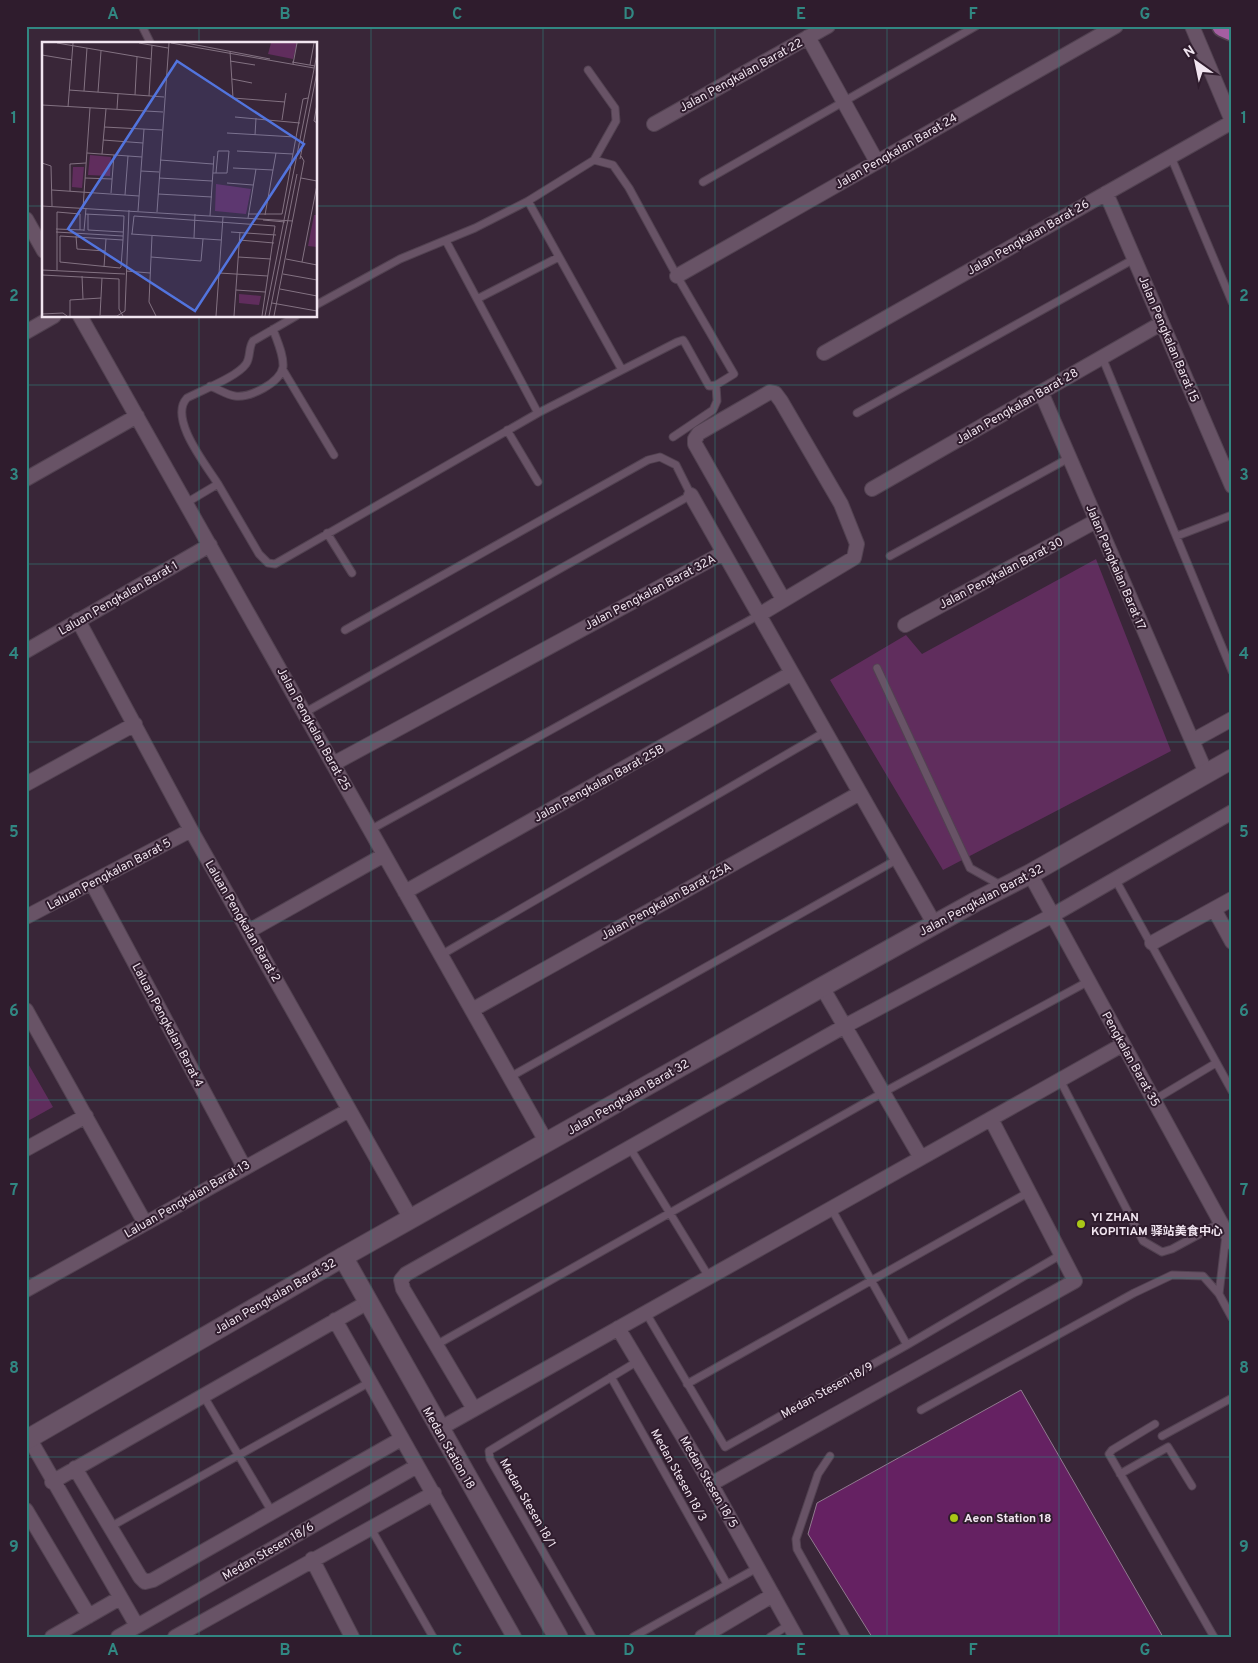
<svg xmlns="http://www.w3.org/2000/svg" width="1258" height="1663" font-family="Overpass,'Noto Sans SC',sans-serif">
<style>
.green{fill:#602d5d}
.building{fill:#652162;stroke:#917a8f}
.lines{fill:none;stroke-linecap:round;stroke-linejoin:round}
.lane-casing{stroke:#524251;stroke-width:9}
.street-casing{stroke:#524251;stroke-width:16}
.secondary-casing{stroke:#524251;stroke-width:21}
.primary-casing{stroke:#524251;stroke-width:24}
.lane{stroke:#685366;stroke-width:7}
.street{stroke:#685366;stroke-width:14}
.secondary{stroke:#685366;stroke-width:19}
.primary{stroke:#a55ea1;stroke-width:21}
.grid{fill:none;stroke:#318782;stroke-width:1;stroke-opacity:0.55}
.poi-dot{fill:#aac717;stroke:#2f1c2d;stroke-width:2}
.labels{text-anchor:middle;stroke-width:4;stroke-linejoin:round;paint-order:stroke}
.street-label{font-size:12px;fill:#f1e5f0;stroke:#2f1c2d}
.poi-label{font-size:12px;font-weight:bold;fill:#f1e5f0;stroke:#2f1c2d;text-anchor:start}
.inset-road{fill:none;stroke:#837282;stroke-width:1}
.view{fill:#5274de;fill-opacity:0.15;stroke:#5274de;stroke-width:2.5}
.inset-edge{fill:none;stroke:#f1e5f0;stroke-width:2.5}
.neatline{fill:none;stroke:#318782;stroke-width:2}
.grid-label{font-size:16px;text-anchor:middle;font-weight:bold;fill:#318782}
</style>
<rect width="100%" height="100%" fill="#392638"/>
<!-- green -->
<path class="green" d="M1096,559l75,192 -228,119 -113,-190 76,-45 16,19z
M26,1060l27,47 -27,15z"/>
<!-- building -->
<path class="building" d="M1021,1390l142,247h-291l-64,-103 9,-31z"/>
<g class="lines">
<defs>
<path id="lane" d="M142,26l9,18
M588,70l27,38 1,13 -22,39
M1171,157l61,145
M703,182l273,-156
M528,201l94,169
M446,241l92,172
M477,299l82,-42
M1102,357l130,314
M283,370l51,85
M210,386c8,3 17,9 25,10 15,2 45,-13 48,-29 1,-12 -6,-26 -10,-38
M857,413l277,-154
M507,430l31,52
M673,437l40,-27 4,-9 -1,-16
M218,484c-12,-19 -50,-66 -31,-86 15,-8 50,-21 59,-34 5,-7 2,-16 7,-23l43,-25
M186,503l32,-19 41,70 9,9 7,1 263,-151 139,-71 6,-2 2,3 24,43 7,-1 18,-11 -57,-98 -48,-88 -16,-23 -19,-5 -66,41 -53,27 -75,31 -84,46
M327,533l25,40
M1177,536l55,-21
M890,556l179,-98
M877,668l93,200 32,18
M304,713l387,-218 -15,-30 -16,-8 -12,3 -303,170
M370,830l389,-215
M1115,879l117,212
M441,955l384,-223
M510,1077l388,-218
M1060,1080l83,161 19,11 10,-3 48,-26
M1154,1100l62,-37
M630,1148l79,129
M831,1208l76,137
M1219,1294l7,-59
M646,1313l79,134 182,-102 155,-91
M436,1345l448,-253 205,-111
M611,1377l116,207
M687,1384l342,-192
M203,1395l69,117
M921,1410l213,-117 38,-18 31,1 16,18 13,24
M1155,1424l-43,26 -3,4 105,183
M1162,1436l70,-38
M830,1456l-12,18 -22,65 1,10 49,88
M1120,1474l48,-27 24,39
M110,1527l260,-145
M370,1527l63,110
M592,1637l-102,-178 -1,-8 149,-90
M633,1637l124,-69
M770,1637l20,-13"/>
<path id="street" d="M1192,26l40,95
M808,37l69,125
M654,124l174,-98
M1106,193l126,293
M26,219l18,32
M677,276l439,-250
M80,316l467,827
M26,332l28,-16
M824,353l408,-231
M1041,392l165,381
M26,479l111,-63
M872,489l290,-166
M691,495l244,430
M759,615l95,-57 3,-14 -16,-40 -60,-103 -6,-8 -5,-1 -71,41 -4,6v5l88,155
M78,620l113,210 220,389
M905,625l191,-104
M26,651l184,-106
M1192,741l40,-22
M333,764l390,-211
M26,784l109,-60
M1030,874l202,369
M92,883l152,284
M405,892l387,-219
M1214,909l18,33
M26,917l165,-87
M249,931l135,-76
M1152,943l80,-44
M822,987l99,171
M26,1010l119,213
M472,1010l388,-217
M26,1149l60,-33
M26,1290l323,-180
M335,1320l179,317
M618,1328l93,156 85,153
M474,1409l-71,-120 -2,-9 5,-6 439,-248 208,-111 179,-103
M439,1429l683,-384
M29,1438l108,188
M75,1468l65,109 5,5 8,-2 248,-141
M52,1482l316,-180
M711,1484l364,-203 -84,-162
M26,1510l63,106
M312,1559l40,78
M52,1637l68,-39
M118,1637l299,-171
M175,1637l259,-144
M702,1637l71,-42"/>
<path id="secondary" d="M343,1257l215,380
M26,1440l317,-183 479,-270 153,-85 55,-28 202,-115"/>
<path id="primary" d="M1223,26l9,4"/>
</defs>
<!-- lane casing -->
<use href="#lane" class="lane-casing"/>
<!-- street casing -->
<use href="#street" class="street-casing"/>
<!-- secondary casing -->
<use href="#secondary" class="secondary-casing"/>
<!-- primary casing -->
<use href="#primary" class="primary-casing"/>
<!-- lane -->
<use href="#lane" class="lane"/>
<!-- street -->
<use href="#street" class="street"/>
<!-- secondary -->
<use href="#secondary" class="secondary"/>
<!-- primary -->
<use href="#primary" class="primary"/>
</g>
<!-- grid -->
<path class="grid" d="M199,26v18M371,26v1611M543,26v1611M715,26v1611M887,26v1611M1059,26v1611M26,206h18M316,206h916M199,316v1321M26,385h1206M26,564h1206M26,742h1206M26,921h1206M26,1100h1206M26,1278h1206M26,1457h1206"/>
<!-- markers -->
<g class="poi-dot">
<circle cx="1081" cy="1224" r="5"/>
<circle cx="954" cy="1518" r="5"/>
</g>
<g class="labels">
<!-- street labels -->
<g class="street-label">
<text transform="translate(741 75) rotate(-29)" y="4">Jalan Pengkalan Barat 22</text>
<text transform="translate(896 151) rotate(-30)" y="4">Jalan Pengkalan Barat 24</text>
<text transform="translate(1028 237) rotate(-30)" y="4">Jalan Pengkalan Barat 26</text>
<text transform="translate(1169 339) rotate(67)" y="4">Jalan Pengkalan Barat 15</text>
<text transform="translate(1017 406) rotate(-30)" y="4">Jalan Pengkalan Barat 28</text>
<text transform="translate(1116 567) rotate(67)" y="4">Jalan Pengkalan Barat 17</text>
<text transform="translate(1001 573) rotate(-28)" y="4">Jalan Pengkalan Barat 30</text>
<text transform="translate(650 592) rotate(-28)" y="4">Jalan Pengkalan Barat 32A</text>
<text transform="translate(118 598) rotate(-30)" y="4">Laluan Pengkalan Barat 1</text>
<text transform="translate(314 729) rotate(61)" y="4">Jalan Pengkalan Barat 25</text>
<text transform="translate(599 783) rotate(-29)" y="4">Jalan Pengkalan Barat 25B</text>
<text transform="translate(109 874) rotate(-28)" y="4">Laluan Pengkalan Barat 5</text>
<text transform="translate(981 900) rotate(-28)" y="4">Jalan Pengkalan Barat 32</text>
<text transform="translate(666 901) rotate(-29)" y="4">Jalan Pengkalan Barat 25A</text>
<text transform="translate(243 921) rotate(60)" y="4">Laluan Pengkalan Barat 2</text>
<text transform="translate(168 1025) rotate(62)" y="4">Laluan Pengkalan Barat 4</text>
<text transform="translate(1131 1059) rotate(61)" y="4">Pengkalan Barat 35</text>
<text transform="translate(628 1097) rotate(-30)" y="4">Jalan Pengkalan Barat 32</text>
<text transform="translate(187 1199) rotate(-30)" y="4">Laluan Pengkalan Barat 13</text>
<text transform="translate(275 1296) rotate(-30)" y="4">Jalan Pengkalan Barat 32</text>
<text transform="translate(827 1390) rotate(-29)" y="4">Medan Stesen 18/9</text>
<text transform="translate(449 1448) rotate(60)" y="4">Medan Station 18</text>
<text transform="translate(679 1475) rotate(61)" y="4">Medan Stesen 18/3</text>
<text transform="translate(709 1482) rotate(60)" y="4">Medan Stesen 18/5</text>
<text transform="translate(528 1503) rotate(60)" y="4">Medan Stesen 18/1</text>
<text transform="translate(268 1551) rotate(-30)" y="4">Medan Stesen 18/6</text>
</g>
<!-- poi labels -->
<g class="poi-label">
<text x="1091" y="1221">YI ZHAN<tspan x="1091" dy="14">KOPITIAM 驿站美食中心</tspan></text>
<text x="964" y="1522">Aeon Station 18</text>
</g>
</g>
<!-- overview -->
<g transform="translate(42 42)">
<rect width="275" height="275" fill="#392638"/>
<path d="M229,1h26l-4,16 -25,-5zM48,113l21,2 -1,19 -22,-1zM31,125h11l-2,21 -10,-1zM174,142l35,5 -5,25 -31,-3zM272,173h3v32l-9,-1zM197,252l22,2 -2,9 -20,-2z" fill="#602d5d"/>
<path class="inset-road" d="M15,1l94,16M97,1l29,5M129,1l143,25M144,1l84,16M188,9l3,47 52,4M0,13l30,5M188,19l25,4M250,20l23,4M251,22l4,-21M268,23l4,-22M190,37l20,4M27,48l95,7M42,49l3,-43M56,50l3,-41M93,53l2,-38M107,54l3,-51M275,62l-3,17 3,2M0,63l121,7M26,65l5,-64M75,67l1,-15M193,75l65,6M240,78l4,-27M62,85l58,3M185,91l68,4M213,93l1,-17M61,98l40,3M195,109l56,3M45,111l55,4M60,112l4,-45M258,117l17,-87M118,118l53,4M0,121l9,3 1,40M191,126l40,2M99,129l18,1M171,131h14l2,-22h-11l-2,22M43,136l27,1M117,136l53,3M259,136l16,3M185,141l26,2M10,148l87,6M28,149v-27l16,-1M69,151l3,-38M116,152l54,3M83,153l3,-39M0,164l251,15M41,166l7,-100M96,169l6,-82M115,170l12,-169M43,172l39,2M46,172v16l35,2M206,172h34l21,-115 5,-1M223,173l11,-62M168,174l4,-60M206,176l8,-49M221,178l22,2M14,187l28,1M42,189l2,-23M14,190l67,4M189,190l45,3M89,192l90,6M90,192l2,-18 141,10 -13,90M34,194l1,13 28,2M110,194l-3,66 7,14M152,196l1,-24M81,198l-63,-4v26l60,6 1,-1 2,-27 1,-24M197,198l35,3M109,215l50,4 2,-22M196,215l33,2M244,217l31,6M260,220l15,-77M62,225l2,-28M0,228l83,4M15,228v-58l23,2v16M84,229l24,2M177,231l49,3M241,232l34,6M0,233l77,4v30l4,7M40,234l1,23M238,247l37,7M194,248l29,2M230,261l45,8M0,272l21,-1 4,3M28,274v-16l31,-2M58,274l2,-38M59,274h16l8,-5 4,-101M174,274l7,-99M192,274l6,-84M223,274l52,-262M227,274l28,-142M232,274l30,-155 -3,-5"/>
<path class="view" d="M135,19l127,83 -109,167 -127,-82z"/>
<rect width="275" height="275" class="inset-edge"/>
</g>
<!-- border -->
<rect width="1258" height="1663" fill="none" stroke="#2f1c2d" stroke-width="55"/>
<!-- north arrow -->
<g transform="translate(1196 62) rotate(327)" stroke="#2f1c2d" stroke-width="4" paint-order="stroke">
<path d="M0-4L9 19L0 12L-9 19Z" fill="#f1e5f0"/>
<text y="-8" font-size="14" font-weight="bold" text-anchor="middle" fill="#f1e5f0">N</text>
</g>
<rect x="28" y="28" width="1202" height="1608" class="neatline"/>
<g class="grid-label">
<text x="113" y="19">A</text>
<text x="285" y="19">B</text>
<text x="457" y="19">C</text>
<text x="629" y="19">D</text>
<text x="801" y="19">E</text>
<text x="973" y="19">F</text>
<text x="1145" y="19">G</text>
<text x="14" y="123">1</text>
<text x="1244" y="123">1</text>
<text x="14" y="301">2</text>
<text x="1244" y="301">2</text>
<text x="14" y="480">3</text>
<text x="1244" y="480">3</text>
<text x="14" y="659">4</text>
<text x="1244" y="659">4</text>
<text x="14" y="837">5</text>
<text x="1244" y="837">5</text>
<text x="14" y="1016">6</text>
<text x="1244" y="1016">6</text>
<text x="14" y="1195">7</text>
<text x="1244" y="1195">7</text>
<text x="14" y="1373">8</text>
<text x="1244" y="1373">8</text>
<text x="14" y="1552">9</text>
<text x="1244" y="1552">9</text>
<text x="113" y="1655">A</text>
<text x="285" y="1655">B</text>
<text x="457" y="1655">C</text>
<text x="629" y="1655">D</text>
<text x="801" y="1655">E</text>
<text x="973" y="1655">F</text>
<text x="1145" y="1655">G</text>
</g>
</svg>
